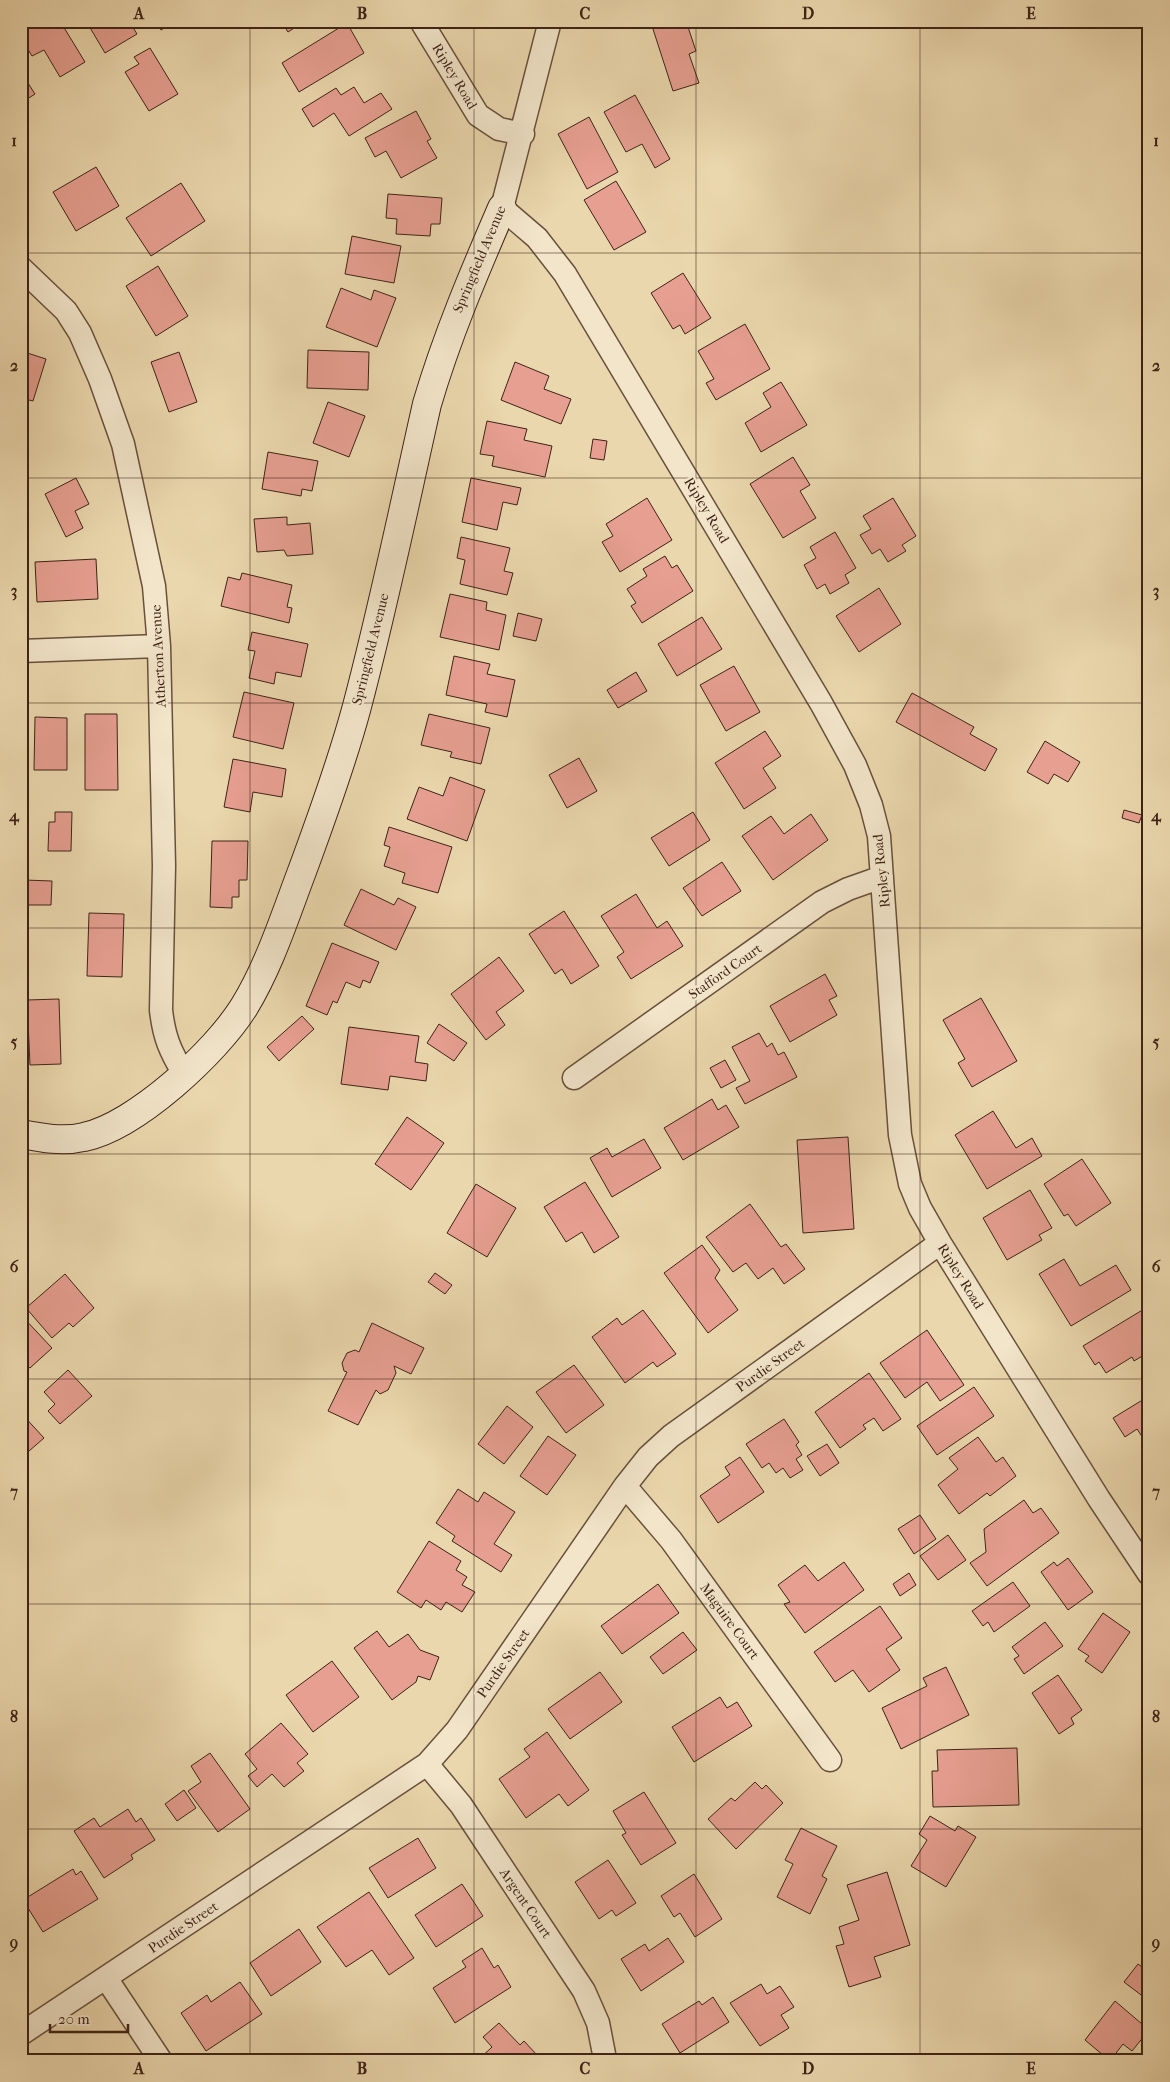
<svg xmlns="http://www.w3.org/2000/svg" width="1170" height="2082" font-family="'IM FELL French Canon',serif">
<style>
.building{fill:#e79f91;stroke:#3d2317}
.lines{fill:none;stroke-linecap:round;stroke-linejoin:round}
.street-casing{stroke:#68503c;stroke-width:25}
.secondary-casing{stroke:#3d2317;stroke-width:30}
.street{stroke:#f2e5ca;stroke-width:22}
.secondary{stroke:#f2e5ca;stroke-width:28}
.grid{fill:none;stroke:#3d2317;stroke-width:1;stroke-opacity:0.55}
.labels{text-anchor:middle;stroke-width:4.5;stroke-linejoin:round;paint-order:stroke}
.street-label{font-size:14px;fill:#3d2317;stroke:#f2e5ca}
.neatline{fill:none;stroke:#3d2317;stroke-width:2}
.grid-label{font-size:16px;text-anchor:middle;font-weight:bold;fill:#3d2317}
</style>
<rect width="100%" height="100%" fill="#ebd7ad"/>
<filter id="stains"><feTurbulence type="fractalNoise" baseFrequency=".004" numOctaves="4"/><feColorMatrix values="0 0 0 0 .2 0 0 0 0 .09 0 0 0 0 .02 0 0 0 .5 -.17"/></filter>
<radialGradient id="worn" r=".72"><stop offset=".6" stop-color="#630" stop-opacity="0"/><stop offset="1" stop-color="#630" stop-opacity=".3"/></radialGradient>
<!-- building -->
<path class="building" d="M21,21h39l25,41 -25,15 -16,-27 -12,6 -11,-18z
M86,21h43l8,13 -32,19z
M156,21h20l-15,9z
M281,21h24l-17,11z
M665,21h21l10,30 -7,3 10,29 -26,8 -21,-65z
M347,23l17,30 -65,39 -17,-29z
M150,48l28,46 -29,17 -24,-39 14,-8 -5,-7z
M21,72l14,22 -14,9z
M354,87l10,16 17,-10 11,16 -43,27 -15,-23 -21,14 -11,-18 34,-21 5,7z
M635,95l35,64 -15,9 -13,-24 -16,8 -22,-40z
M416,111l15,28 -4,2 10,17 -36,20 -15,-27 -11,6 -10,-19z
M589,117l29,55 -31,17 -29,-55z
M96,167l23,39 -43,25 -23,-39z
M616,181l30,51 -32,18 -30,-50z
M181,183l24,38 -54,35 -25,-38z
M388,194l54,4 -2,26h-9l-1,12 -34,-2 1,-15 -11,-1z
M352,236l49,10 -7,37 -49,-9z
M158,266l30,50 -32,20 -30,-50z
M683,273l28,45 -26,16 -5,-9 -7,4 -22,-36z
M341,288l30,12 3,-10 22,8 -19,49 -51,-20z
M745,324l25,45 -54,31 -10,-17 8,-4 -16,-28z
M308,350l61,2 -1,38 -61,-2z
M21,351l25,8 -13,42 -12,-3z
M179,352l18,50 -28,10 -18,-50z
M515,362l34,14 -5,13 27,10 -10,25 -60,-24z
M781,382l26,43 -46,27 -16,-29 26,-16 -8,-14z
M328,402l37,14 -16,41 -36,-14z
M487,421l40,8 -3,11 28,6 -7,31 -53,-11 2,-10 -14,-2z
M593,439l14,2 -3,19 -14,-2z
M268,452l50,9 -6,30 -10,-2 -1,7 -39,-7z
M793,457l17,28 -10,6 16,27 -33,20 -33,-54z
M76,478l13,26 -14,7 8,17 -17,9 -21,-43z
M471,478l50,10 -4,17 -14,-3 -6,28 -35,-8z
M647,498l25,42 -52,32 -18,-30 11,-6 -7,-12z
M893,498l23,38 -14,9 4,6 -18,11 -8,-13 -8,5 -12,-19 11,-6 -8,-13z
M287,517v8l23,-2 3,31 -26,2 -3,-6 -27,2 -3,-33z
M835,532l21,36 -11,7 4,8 -19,11 -5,-10 -8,5 -13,-24 12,-7 -6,-11z
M461,537l49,11 -6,23 9,2 -6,22 -47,-11 5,-24 -8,-2z
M665,556l7,12 5,-3 16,26 -51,32 -11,-17 5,-3 -9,-14 20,-13 -4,-7z
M96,559l2,40 -61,3 -2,-40z
M242,573l50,12 -5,22 5,1 -3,15 -68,-17 7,-29 12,3z
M879,588l22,36 -42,28 -23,-36z
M450,594l37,8 -1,8 20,5 -7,35 -59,-13z
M518,613l24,6 -6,22 -23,-5z
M702,617l20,32 -45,27 -19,-32z
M252,632l56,12 -7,33 -25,-5 -2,12 -25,-6 6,-27 -7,-1z
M454,656l36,8 -3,10 28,6 -8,37 -22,-5 2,-8 -41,-9z
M734,666l26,46 -34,19 -26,-46z
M636,672l11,19 -29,17 -11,-18z
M244,692l50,11 -11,46 -50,-12z
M912,693l62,34 -4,7 27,15 -12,22 -89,-49z
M85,714h32l1,76h-33z
M429,714l61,14 -9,36 -31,-7 2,-5 -31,-7z
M35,717l32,1v52h-33z
M765,731l16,25 -18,12 13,20 -32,21 -29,-46z
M1045,741l35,21 -12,20 -14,-8 -6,10 -21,-12z
M579,758l18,33 -30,17 -18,-33z
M233,759l53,10 -4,28 -29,-5 -3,20 -26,-5z
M450,777l35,13 -18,51 -60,-22 12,-32 24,9z
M1124,810l18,5 -3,8 -17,-5z
M55,812h17l-1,39h-23l1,-29h6z
M693,812l17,28 -41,26 -18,-28z
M811,814l17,26 -55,40 -31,-44 29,-20 13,18z
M389,827l63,20 -14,46 -36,-10 3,-10 -21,-7 6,-19 -6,-2z
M212,841h36l-1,39h-8v17h-7v11l-22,-1z
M722,862l19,29 -39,25 -19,-28z
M24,880l28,1 -1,24h-28z
M361,889l33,16 4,-7 18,9 -20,43 -52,-25z
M636,894l21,34 10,-7 16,25 -52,33 -14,-22 7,-5 -23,-36z
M564,911l35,55 -28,18 -9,-15 -7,5 -26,-40z
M89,913l35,1 -2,63 -35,-1z
M332,943l47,19 -9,21 -7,-3 -3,8 -14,-6 -9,21 -4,-2 -6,14 -21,-9z
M499,957l25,34 -28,21 9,13 -19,15 -35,-46z
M825,974l12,22 -8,4 8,15 -47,27 -20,-36z
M981,998l36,63 -45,26 -14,-24 7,-4 -22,-39z
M59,999l2,65 -31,1 -3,-65z
M302,1016l12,13 -35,32 -12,-14z
M439,1024l28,19 -13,18 -27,-18z
M349,1027l70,9 -4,26 13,2 -2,17 -36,-5 -2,14 -47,-6z
M759,1033l8,14 5,-4 6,12 6,-3 13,25 -52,27 -9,-16 14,-7 -18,-34z
M725,1060l11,20 -15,8 -11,-20z
M712,1099l6,11 8,-5 13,22 -56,33 -19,-32z
M993,1111l23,37 16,-10 10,18 -55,33 -32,-54z
M407,1117l37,26 -33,47 -36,-26z
M848,1137l6,92 -51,4 -6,-93z
M644,1139l17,29 -49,29 -22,-39 17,-10 5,9z
M1082,1159l29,44 -35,23 -8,-12 -4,2 -20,-32z
M585,1182l34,55 -25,16 -12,-21 -16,10 -22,-35z
M476,1184l40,24 -29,49 -40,-24z
M1030,1190l22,38 -13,7 3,5 -35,20 -24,-42z
M750,1204l31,43 5,-3 19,25 -21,15 -11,-16 -15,11 -12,-16 -13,9 -27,-35z
M702,1245l18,25 -5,8 23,32 -30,23 -44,-60z
M1064,1259l16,27 36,-21 15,25 -60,36 -32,-52z
M435,1273l17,12 -7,9 -17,-12z
M65,1274l29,34 -21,19 -4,-4 -17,15 -26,-30z
M1149,1306v46l-15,9 -2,-4 -26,16 -7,-11 -4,3 -12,-19z
M643,1310l33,44 -19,13 -4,-5 -28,21 -33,-46 25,-19 5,7z
M21,1315l31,33 -22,20 -4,-3 -5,4z
M372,1323l52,25 -13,26 -17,-8 2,7 -8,17 -8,4 -4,-4 -18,35 -30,-14 19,-39 -3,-1 -2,-8 5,-10 8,-3 4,2z
M927,1330l37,55 -24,16 -13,-19 -22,16 -25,-35z
M574,1365l30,40 -38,28 -30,-41z
M68,1370l24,26 -32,28 -12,-13 7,-7 -11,-12z
M869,1373l32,46 -18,12 -9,-13 -11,7 3,4 -26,19 -25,-36z
M974,1387l20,29 -57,39 -20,-29z
M1149,1396v51l-12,-18 -12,8 -12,-19z
M507,1406l26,21 -29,37 -26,-20z
M21,1413l23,25 -23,20z
M784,1419l15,23 -3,3 6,10 -6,4 7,11 -13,8 -7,-10 -7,5 -7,-10 -7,5 -16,-24z
M548,1436l28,19 -29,40 -27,-19z
M978,1437l18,25 7,-5 13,19 -26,20 -3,-3 -28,21 -21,-29 20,-16 -9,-11z
M827,1444l12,19 -19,13 -13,-20z
M740,1457l24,35 -46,31 -18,-27 30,-21 -5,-8z
M458,1489l20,13 6,-10 31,20 -21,32 18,11 -11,17 -49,-31 3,-5 -19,-13z
M1024,1500l9,13 8,-5 18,25 -72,53 -17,-23 16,-11 -2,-23z
M920,1515l16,24 -22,15 -16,-25z
M948,1535l18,25 -28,20 -18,-24z
M429,1541l32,20 -5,9 11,7 -5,8 13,7 -13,20 -16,-10 -5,8 -15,-10 -5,8 -24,-16z
M1068,1558l25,34 -25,18 -27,-38 13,-10 3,4z
M844,1562l20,28 -59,43 -21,-29 6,-2 -12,-17 27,-20 13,16z
M909,1573l7,12 -16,11 -7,-12z
M1013,1582l17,24 -36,26 -6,-10 -5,4 -11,-15z
M658,1584l21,29 -57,41 -21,-28z
M880,1606l22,32 -16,11 14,21 -31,22 -16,-22 -18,12 -21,-30z
M1103,1613l27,19 -28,41 -17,-12 4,-5 -11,-7z
M1045,1622l18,24 -39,28 -10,-15 5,-3 -7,-9z
M377,1631l12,16 19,-13 12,16 19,7 -9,23 -12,-4 -2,6 -24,18 -38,-52z
M683,1632l14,18 -34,24 -13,-17z
M332,1661l27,36 -46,35 -27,-37z
M946,1667l23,48 -68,34 -19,-41 45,-22 -4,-8z
M600,1672l22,30 -52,37 -22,-30z
M1058,1675l24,35 -11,8 3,6 -15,10 -27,-41z
M720,1697l7,11 10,-6 15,24 -58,36 -22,-35z
M281,1723l27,31 -11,9 7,8 -20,16 -12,-13 -15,13 -9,-11 9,-7 -12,-15z
M547,1732l42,58 -21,16 -9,-12 -33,24 -27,-39 31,-22 -6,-8z
M1017,1748l2,57 -86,2 -1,-36h6l-1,-21z
M210,1753l40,56 -32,23 -30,-41 13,-9 -10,-16z
M755,1782l7,7 4,-4 17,18 -47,46 -28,-30 23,-21 4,3z
M184,1790l12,18 -19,13 -12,-17z
M644,1792l32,51 -35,22 -19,-30 4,-2 -13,-22z
M128,1809l8,13 5,-4 14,22 -24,15 2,4 -29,19 -30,-47 20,-13 6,9z
M930,1816l25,15 3,-5 18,11 -30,50 -35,-21 16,-26 -8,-6z
M801,1828l36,18 -15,30 5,3 -17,35 -33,-17 16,-33 -8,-4z
M418,1838l18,30 -48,30 -19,-30z
M608,1860l28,43 -20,13 -4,-6 -13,9 -24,-37z
M73,1869l3,6 5,-4 17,28 -55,33 -20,-32z
M887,1872l23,73 -36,12 7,20 -32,10 -13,-41 8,-2 -5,-17 20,-7 -12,-35z
M694,1874l28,45 -27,18 -15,-24 -6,4 -13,-21z
M462,1884l21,32 -47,31 -21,-32z
M369,1892l45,66 -25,17 -17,-25 -26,17 -29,-40z
M299,1929l22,33 -50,34 -21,-33z
M668,1938l16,24 -43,29 -20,-32 24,-15 4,7z
M482,1948l12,20 4,-3 13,22 -56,36 -22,-35 33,-21 -4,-6z
M1138,1964l7,5 4,-5v37l-25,-19z
M240,1982l22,32 -56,37 -25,-38 26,-18 4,7z
M761,1984l6,10 13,-8 14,21 -13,8 8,13 -29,18 -30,-43z
M713,1997l16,25 -49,31 -18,-29 37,-23 3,4z
M1115,2001l34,29 -17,21 -9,-7 -13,17 -25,-21z
M499,2023l21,22 4,-4 13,14 -6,6h-54l15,-14 -9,-10z"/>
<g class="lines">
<defs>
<path id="street" d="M421,21l57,94 21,14 24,5
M550,21l-48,187 35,30 28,36 256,429 34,62 16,40 8,31 21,299 10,49 10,24 20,35 159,256 50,75
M21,268l45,43 14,22 20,46 23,65 31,142 5,60 5,220 -3,144c3,27 9,41 23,64
M21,651l138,-5
M574,1078l248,-176 26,-13 34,-12
M625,1486l46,54 159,220
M427,1764l34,41 123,186 14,32 6,31
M106,1978l55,83
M21,2034l406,-270 30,-34 168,-244 23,-29 23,-21 269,-193"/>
<path id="secondary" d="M21,1134c21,4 42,8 63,3 52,-11 132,-85 160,-130 25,-41 40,-88 57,-133 20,-54 40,-109 55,-164 27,-101 48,-204 71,-306 20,-68 47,-131 75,-196"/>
</defs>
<!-- street casing -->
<use href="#street" class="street-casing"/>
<!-- secondary casing -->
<use href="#secondary" class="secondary-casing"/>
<!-- street -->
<use href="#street" class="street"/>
<!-- secondary -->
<use href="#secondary" class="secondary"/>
</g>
<!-- grid -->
<path class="grid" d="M250,21v2040M474,21v2040M696,21v2040M920,21v2040M21,253h1128M21,478h1128M21,703h1128M21,928h1128M21,1154h1128M21,1379h1128M21,1604h1128M21,1829h1128"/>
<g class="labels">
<!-- street labels -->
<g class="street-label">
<text transform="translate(455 76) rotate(59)" y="5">Ripley Road</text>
<text transform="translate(479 259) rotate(-67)" y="5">Springfield Avenue</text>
<text transform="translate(707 510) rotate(59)" y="5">Ripley Road</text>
<text transform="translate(370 649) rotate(-76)" y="5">Springfield Avenue</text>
<text transform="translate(158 656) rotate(-93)" y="5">Atherton Avenue</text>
<text transform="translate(881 871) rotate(-96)" y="5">Ripley Road</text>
<text transform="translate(725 971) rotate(-35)" y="5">Stafford Court</text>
<text transform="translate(961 1276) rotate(58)" y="5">Ripley Road</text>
<text transform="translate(770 1365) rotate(-36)" y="5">Purdie Street</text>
<text transform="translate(730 1621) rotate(54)" y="5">Maguire Court</text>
<text transform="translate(503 1663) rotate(-55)" y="5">Purdie Street</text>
<text transform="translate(526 1903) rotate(56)" y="5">Argent Court</text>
<text transform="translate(183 1927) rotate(-34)" y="5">Purdie Street</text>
</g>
</g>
<!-- margin -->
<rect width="1170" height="2082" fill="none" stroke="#ebd7ad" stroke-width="55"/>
<!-- scale -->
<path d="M50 2024v8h78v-8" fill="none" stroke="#3d2317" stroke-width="2.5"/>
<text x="58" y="2024" font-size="15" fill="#3d2317" stroke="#f2e5ca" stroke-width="4" paint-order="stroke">20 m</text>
<rect x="28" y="28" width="1114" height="2026" class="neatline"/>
<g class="grid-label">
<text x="139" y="19">A</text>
<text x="362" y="19">B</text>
<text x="585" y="19">C</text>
<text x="808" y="19">D</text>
<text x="1031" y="19">E</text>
<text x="14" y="146">1</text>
<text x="1156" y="146">1</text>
<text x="14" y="371">2</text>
<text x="1156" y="371">2</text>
<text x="14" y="596">3</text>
<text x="1156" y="596">3</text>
<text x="14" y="821">4</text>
<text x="1156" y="821">4</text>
<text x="14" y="1047">5</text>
<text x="1156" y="1047">5</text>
<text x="14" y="1272">6</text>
<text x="1156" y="1272">6</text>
<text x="14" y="1497">7</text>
<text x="1156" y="1497">7</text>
<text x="14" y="1722">8</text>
<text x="1156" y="1722">8</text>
<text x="14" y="1948">9</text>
<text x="1156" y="1948">9</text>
<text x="139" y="2074">A</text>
<text x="362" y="2074">B</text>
<text x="585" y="2074">C</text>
<text x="808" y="2074">D</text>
<text x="1031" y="2074">E</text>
</g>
<rect width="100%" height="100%" filter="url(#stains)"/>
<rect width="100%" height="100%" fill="url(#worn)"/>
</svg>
